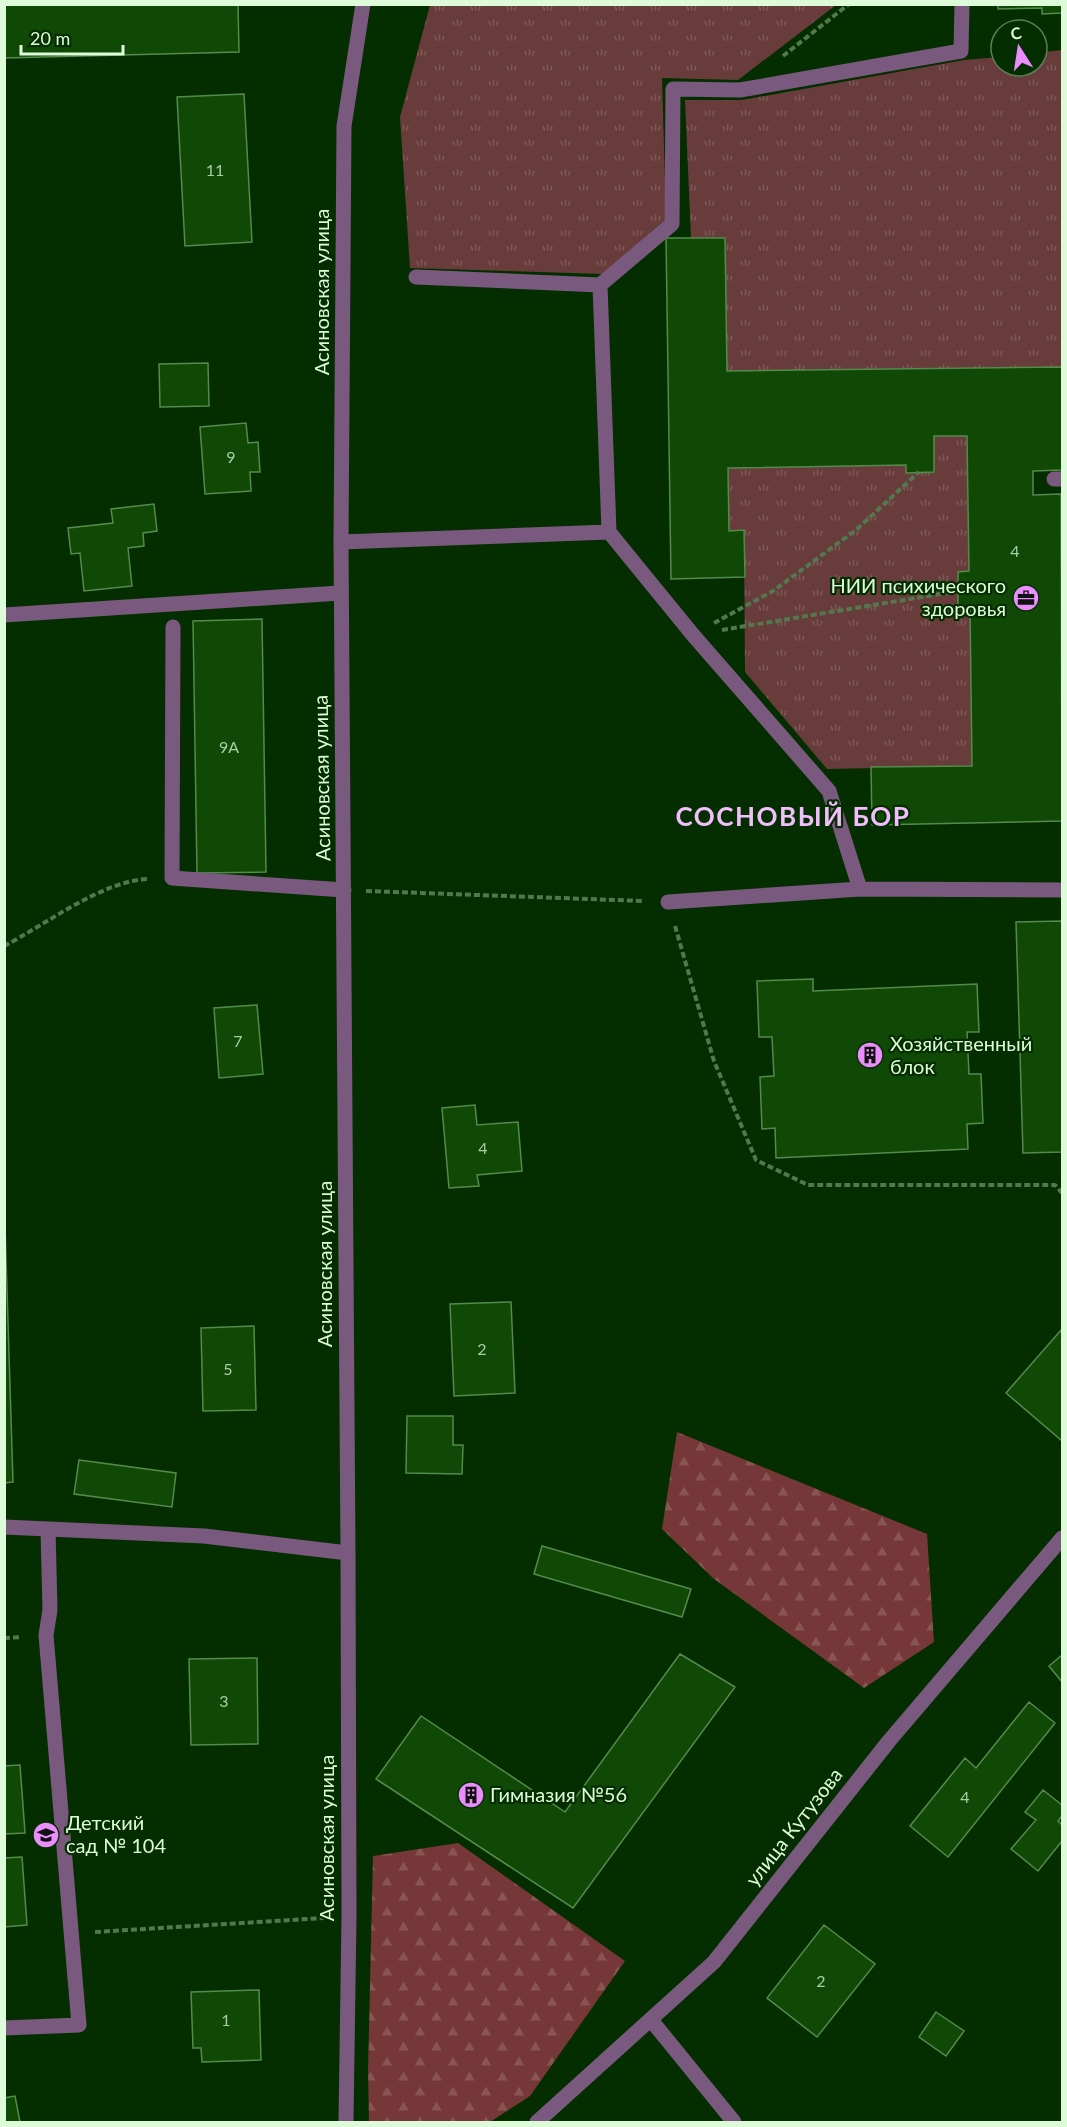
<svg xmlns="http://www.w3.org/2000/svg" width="1067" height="2127" font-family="Lato,sans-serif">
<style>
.forest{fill:url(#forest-firs)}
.park{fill:url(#park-tufts)}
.building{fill:#104806;stroke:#548b4c;stroke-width:1.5}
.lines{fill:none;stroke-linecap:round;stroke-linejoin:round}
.path{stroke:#52784e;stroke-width:4;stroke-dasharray:6 3;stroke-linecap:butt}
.minor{stroke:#795a7e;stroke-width:15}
.labels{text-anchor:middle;stroke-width:4.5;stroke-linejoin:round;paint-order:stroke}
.number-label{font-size:16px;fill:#aacea4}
.street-label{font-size:20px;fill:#ddfbd8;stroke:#042e00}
.poi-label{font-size:20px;fill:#ddfbd8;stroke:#042e00;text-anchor:start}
.district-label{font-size:26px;font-weight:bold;letter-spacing:1.5px;fill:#f2befb;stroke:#042e00}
</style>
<defs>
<pattern id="forest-firs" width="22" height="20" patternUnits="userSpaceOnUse" patternTransform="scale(1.5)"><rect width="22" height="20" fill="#753737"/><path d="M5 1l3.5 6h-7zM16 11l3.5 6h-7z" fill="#885553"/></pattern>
<pattern id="park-tufts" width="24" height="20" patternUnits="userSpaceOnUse" patternTransform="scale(1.5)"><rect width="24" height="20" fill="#683c3b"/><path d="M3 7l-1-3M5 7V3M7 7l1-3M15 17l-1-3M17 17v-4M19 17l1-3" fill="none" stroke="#7d5957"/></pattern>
</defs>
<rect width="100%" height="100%" fill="#042e00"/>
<!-- forest -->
<path class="forest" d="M677,1432l250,102 7,108 -70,46 -150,-109 -52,-50z
M458,1843l167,118 -95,135 -40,26h-121l-1,-51 5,-215z"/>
<!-- park -->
<path class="park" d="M430,5h406l-98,75 -76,-2 4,141 -63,55 -193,-6 -10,-151z
M1062,50v317l-335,4 -2,-133h-34l-6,-138h57l222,-40 37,-3v9h36v-13z
M934,436h33l2,135 -11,1v34l12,1 2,159 -145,3 -82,-97 -1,-141h-15l-1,-63 178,-3 1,8 27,-1z"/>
<!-- building -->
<path class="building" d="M4,4h234l1,48 -235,6z
M998,4h64v9l-20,1v-6l-44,1z
M244,94l8,148 -67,4 -8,-149z
M666,238h59l2,133 335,-4v103l-29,1v24l28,-1 1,327 -190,4 -1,-58 101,-1 -2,-159h-12v-35l11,-1 -2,-135h-33v36l-28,1v-8l-178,3 1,63 15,-1 1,47 -74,2z
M208,363l1,43 -49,1 -1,-43z
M246,423l2,20 10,-1 2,30h-10l1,19 -46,3 -5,-67z
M154,504l3,27 -14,2 1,13 -16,2 4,38 -48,5 -4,-38 -9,1 -3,-26 45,-5 -2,-14z
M262,619l4,253 -69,1 -4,-252z
M1062,921v231l-39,1 -7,-231z
M813,979v12l164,-7 2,48h-12l2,42h12l2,49 -16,1 1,25 -192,9 -1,-30 -13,1 -2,-52 14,-1 -2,-39h-13l-2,-56z
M257,1005l6,69 -44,4 -5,-70z
M475,1105l2,20 41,-3 4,49 -45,4 2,11 -30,2 -7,-80z
M4,1193l9,289 -9,1z
M511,1302l4,91 -61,3 -4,-92z
M254,1326l2,84 -53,1 -2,-83z
M1062,1329v110l-1,1 -55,-47z
M407,1416h46v29h10l-1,29 -56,-1z
M79,1460l97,13 -4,34 -98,-13z
M542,1546l149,43 -9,28 -148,-43z
M680,1654l55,33 -162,221 -197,-129 45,-63 144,96z
M1062,1655v27l-13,-16z
M257,1658l1,86 -67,1 -2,-86z
M1029,1702l26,21 -107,134 -38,-31 55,-68 11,10z
M20,1765l5,68 -21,1v-68z
M1043,1790l19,15v11l-4,5 4,4v16l-24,30 -27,-22 25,-29 -11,-8z
M22,1857l5,68 -23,2v-69z
M824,1925l51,39 -58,73 -50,-39z
M259,1990l2,70 -59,2 -1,-14h-8l-2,-56z
M936,2012l28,19 -18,25 -27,-19z
M15,2096l5,26h-16v-24z"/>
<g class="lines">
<!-- path -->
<path class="path" d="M783,56l66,-52
M714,623l59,-32 83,-61 63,-58
M722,630l236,-39
M366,891l278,10
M675,926l39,135 42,99 52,25h247l7,8
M4,946c41,-21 99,-66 145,-67
M4,1638l18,-1
M95,1932l229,-14"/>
<!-- minor -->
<path class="minor" d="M416,277l184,8
M1054,479h8
M341,542l268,-10
M4,615l336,-22
M173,627l-1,251 172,12
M860,889l-31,-98 -136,-156 -84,-103 -9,-247 72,-61 1,-135 67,1 221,-39 1,-47
M668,902l192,-13 202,1
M4,1527l200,9 144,17
M651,2020l83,102
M4,2028l75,-3 -33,-390 4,-25 -2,-80
M346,2122l3,-206 -1,-363 -7,-1011 3,-416 19,-122
M537,2122l177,-160 175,-221 173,-203"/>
</g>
<!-- icons -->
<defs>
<symbol id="office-disc" viewBox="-11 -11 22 22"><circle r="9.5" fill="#eb8dfc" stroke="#042e00"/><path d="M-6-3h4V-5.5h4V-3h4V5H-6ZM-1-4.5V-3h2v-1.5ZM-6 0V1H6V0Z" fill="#111"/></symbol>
<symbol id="building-disc" viewBox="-11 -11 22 22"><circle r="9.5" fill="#eb8dfc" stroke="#042e00"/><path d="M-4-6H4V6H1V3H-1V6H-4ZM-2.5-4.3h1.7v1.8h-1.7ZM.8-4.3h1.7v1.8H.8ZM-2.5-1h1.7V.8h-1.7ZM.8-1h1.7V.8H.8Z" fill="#111"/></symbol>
<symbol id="school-disc" viewBox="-11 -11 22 22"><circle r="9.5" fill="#eb8dfc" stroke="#042e00"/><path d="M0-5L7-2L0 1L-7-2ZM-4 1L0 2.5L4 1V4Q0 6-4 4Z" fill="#111"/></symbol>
</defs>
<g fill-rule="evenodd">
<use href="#office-disc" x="1011" y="583" width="30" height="30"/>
<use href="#building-disc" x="855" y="1040" width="30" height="30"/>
<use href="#building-disc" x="456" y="1780" width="30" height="30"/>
<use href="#school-disc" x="31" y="1820" width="30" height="30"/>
</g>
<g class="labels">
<!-- number labels -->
<g class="number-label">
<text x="215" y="176">11</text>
<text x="231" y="463">9</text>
<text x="1015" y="557">4</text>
<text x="229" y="753">9А</text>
<text x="238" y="1047">7</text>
<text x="483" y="1154">4</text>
<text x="482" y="1355">2</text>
<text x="228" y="1375">5</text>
<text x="224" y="1707">3</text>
<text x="965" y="1803">4</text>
<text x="821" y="1987">2</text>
<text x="226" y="2026">1</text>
</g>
<!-- street labels -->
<g class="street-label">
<text transform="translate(322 292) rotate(-90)" y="7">Асиновская улица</text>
<text transform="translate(322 778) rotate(-91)" y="7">Асиновская улица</text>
<text transform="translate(325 1264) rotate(-90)" y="7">Асиновская улица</text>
<text transform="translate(794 1827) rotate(-52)" y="7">улица Кутузова</text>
<text transform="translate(327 1838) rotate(-90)" y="7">Асиновская улица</text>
</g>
<!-- poi labels -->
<g class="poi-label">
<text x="1006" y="593" text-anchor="end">НИИ психического<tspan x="1006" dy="23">здоровья</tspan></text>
<text x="890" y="1051">Хозяйственный<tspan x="890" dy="23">блок</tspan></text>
<text x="490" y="1802">Гимназия №56</text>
<text x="66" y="1830">Детский<tspan x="66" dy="23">сад № 104</tspan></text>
</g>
<!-- district labels -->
<g class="district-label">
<text x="793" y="826">СОСНОВЫЙ БОР</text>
</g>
</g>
<!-- border -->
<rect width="1067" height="2127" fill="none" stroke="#ddfbd8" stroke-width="12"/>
<!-- north arrow -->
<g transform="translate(1019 48) rotate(348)"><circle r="28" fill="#042e00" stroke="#5b8056" stroke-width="1.5"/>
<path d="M0-4.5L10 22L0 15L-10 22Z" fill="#eb8dfc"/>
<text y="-9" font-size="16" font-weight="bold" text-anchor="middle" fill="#ddfbd8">С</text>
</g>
<!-- scale -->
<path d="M21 45v9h102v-9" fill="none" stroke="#ddfbd8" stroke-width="3"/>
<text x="30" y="45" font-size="18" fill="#ddfbd8" stroke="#042e00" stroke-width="4.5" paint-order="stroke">20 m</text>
</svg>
